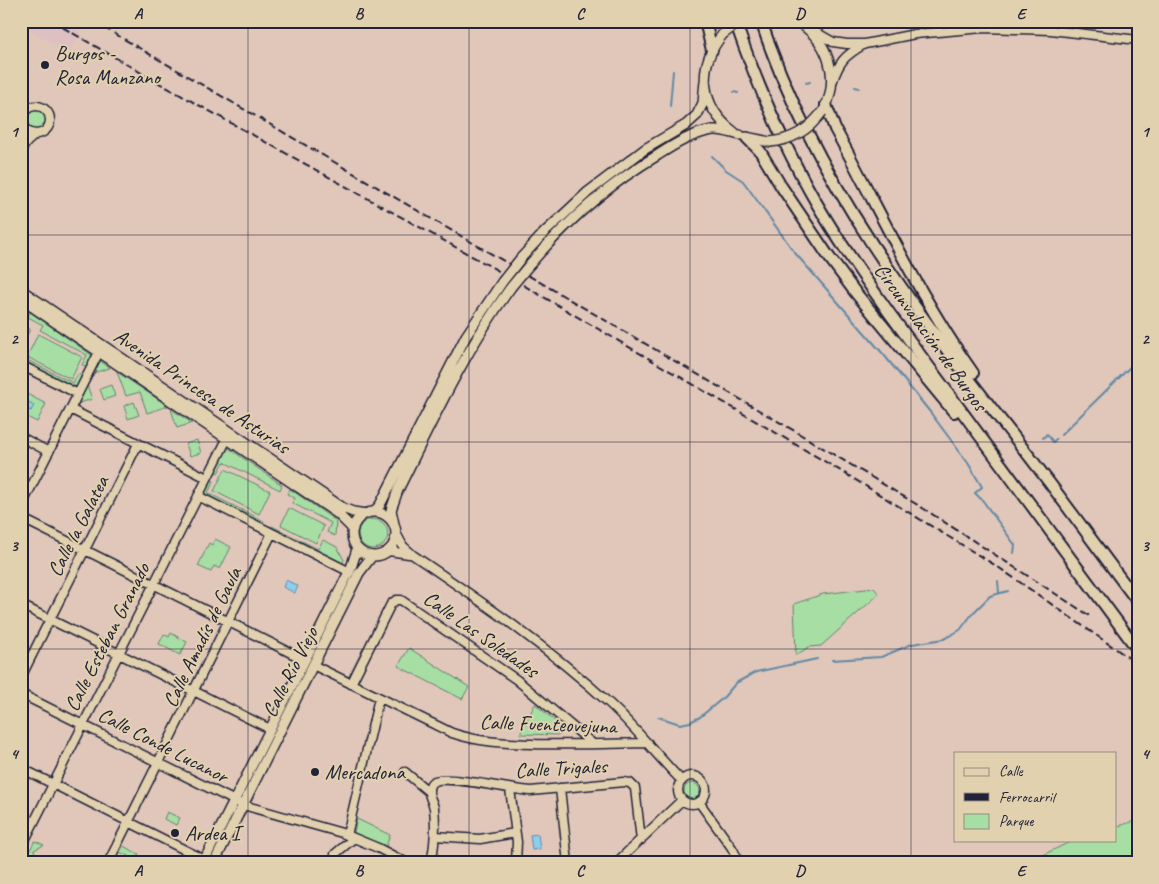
<svg xmlns="http://www.w3.org/2000/svg" width="1159" height="884" font-family="Caveat,sans-serif">
<style>
.built{fill:#dfc0c2}
.green{fill:#a6dea3;stroke:#64806f}
.water{fill:#8dcdee;stroke:#6289a6}
.lines{fill:none;stroke-linecap:round;stroke-linejoin:round}
.stream{stroke:#6289a6;stroke-width:2}
.minor-casing{stroke:#22223b;stroke-width:11}
.major-casing{stroke:#22223b;stroke-width:12}
.highway-casing{stroke:#22223b;stroke-width:14}
.minor{stroke:#e2d1ae;stroke-width:8}
.major{stroke:#e2d1ae;stroke-width:9}
.highway{stroke:#e2d1ae;stroke-width:10}
.rail{stroke:#22223b;stroke-width:2;stroke-dasharray:8 4;stroke-linecap:butt}
.major-bridge-casing{stroke:#22223b;stroke-width:12;stroke-linecap:butt}
.major-bridge{stroke:#e2d1ae;stroke-width:9}
.grid{fill:none;stroke:#22223b;stroke-width:1;stroke-opacity:0.55}
.poi-dot{fill:#22223b;stroke:#e2d1ae;stroke-width:2}
.labels{text-anchor:middle;stroke-width:4;stroke-linejoin:round;paint-order:stroke}
.poi-label{font-size:21px;fill:#22223b;stroke:#e2d1ae;text-anchor:start}
.street-label{font-size:21px;fill:#22223b;stroke:#e2d1ae}
.neatline{fill:none;stroke:#22223b;stroke-width:2}
.grid-label{font-size:16px;text-anchor:middle;font-weight:bold;fill:#22223b}
</style>
<rect width="100%" height="100%" fill="#e0c7ba"/>
<filter id="ink" filterUnits="userSpaceOnUse"><feTurbulence type="fractalNoise" baseFrequency=".02" numOctaves="2"/><feDisplacementMap in="SourceGraphic" scale="10" xChannelSelector="R" yChannelSelector="G"/><feConvolveMatrix kernelMatrix="1 2 1 2 8 2 1 2 1" color-interpolation-filters="sRGB"/></filter>
<g filter="url(#ink)">
<!-- built -->
<path class="built" d="M21,21h66l-18,32 -48,-28z"/>
<!-- green -->
<path class="green" d="M26 120a10 10 0 1 1 20 0a10 10 0 1 1-20 0Z
M30,312l63,44 -6,11 -5,-2 5,-10 -47,-25 3,-5 -15,-8z
M21,324l9,5 -6,13 -3,-1z
M38,334l44,23 -11,22 -44,-22z
M21,357l52,26 5,-9 4,2 -6,13 -55,-28z
M99,360l11,8 -17,5z
M117,372l51,34 -21,7 -7,-21 -14,4z
M87,385l5,14 -15,5z
M111,385l4,11 -11,4 -4,-11z
M21,391l25,13 -9,18 -16,-8v-8l10,5 -10,-11z
M134,402l5,13 -11,4 -4,-13z
M171,409l21,14 -15,5z
M197,440l4,13 -11,3 -4,-12z
M227,447l55,38 -2,5 -56,-28 -6,11 -4,-2z
M225,469l45,22 -11,23 -45,-23z
M210,480l4,1 -6,12 56,28 -2,3 -59,-30z
M290,489l46,32 -1,15 -8,-4 4,-9 -39,-20 3,-5 -8,-4z
M289,508l35,18 -8,17 -35,-18z
M358 534a15 15 0 1 1 30 0a15 15 0 1 1-30 0Z
M272,526l46,23 5,-9 14,7 7,13 -2,4 -72,-36z
M215,539l16,8 -11,22 -6,-3 -3,6 -13,-6 11,-23 3,2z
M874,588l5,6 -58,52 -12,1 -13,8 -2,-51 29,-10z
M171,633l16,9 -7,13 -21,-11 5,-10 5,3z
M409,648l60,39 -7,12 -64,-33z
M300,679l1,1 -52,106 -2,-1z
M535,704l28,24 -3,7 -40,-1z
M684 791a8 8 0 1 1 16 0a8 8 0 1 1-16 0Z
M167,812l13,6 -4,7 -12,-6z
M357,819l33,16 -5,14 -28,-14 -3,-3z
M1138,820v43h-112l48,-23h41v-13z
M35,841l9,4 -10,5 3,10 -10,-5z
M123,846l16,8 -3,6 -16,-8z"/>
<!-- water -->
<path class="water" d="M22,398l12,7 -3,6 -10,-5z
M286,580l12,6 -3,7 -12,-6z
M538,834l2,15 -8,1 -2,-15z"/>
<g class="lines">
<!-- stream -->
<path class="stream" d="M806,83l4,-1
M855,87l4,1
M734,92l4,1
M670,106l3,-35
M712,156l14,14 17,11 52,72 89,102 46,57 38,51 14,24 -7,6 8,8 32,44 -1,8
M1134,364l4,-4
M1061,435l69,-68
M1043,438l4,-4 6,8 3,-3
M998,581l1,12
M832,660l49,-3 31,-13 32,-5 16,-9 13,-17 17,-17 18,-5
M658,717l22,7 10,-2 10,-5 23,-19 13,-15 20,-11 61,-13"/>
<defs>
<path id="minor" d="M812,30l21,12 14,2h18l50,-10 68,-6 68,2 87,10
M832,83c7,-21 12,-27 31,-38
M22 120a14 14 0 1 1 28 0a14 14 0 1 1-28 0Z
M21,150l6,-8 9,-8
M21,365l57,29
M70,409l137,69
M21,437l28,15
M198,496l152,76
M21,507l76,-151
M21,518l284,142
M396,533l7,13 10,9c68,46 136,93 197,149 26,24 47,52 72,77
M389,551l20,3
M21,605l249,124
M313,665l139,68c26,9 52,10 80,11 39,1 78,0 116,-1
M21,677l117,-233
M351,684l40,-80 5,-4h5l116,80 76,64
M21,694l222,111 99,28 36,15 29,15
M21,768l184,92
M405,772l24,20
M678 790a14 14 0 1 1 28 0a14 14 0 1 1-28 0Z
M560,788l8,75
M510,789l7,53 -1,21
M699,802l33,46 8,15
M347,835l32,-137
M435,836l45,3 35,-6
M21,848l204,-405
M21,856l14,7
M108,863l164,-330
M335,863v-9l19,-16
M431,863c4,-19 5,-36 3,-55 -1,-6 -6,-12 -5,-18 0,-4 2,-8 6,-9 15,-6 76,9 96,10l92,-9 7,1 5,5 6,52
M616,863l66,-63"/>
<path id="major" d="M796,21c32,18 45,56 28,89
M723,34c-27,32 -23,73 11,98
M746,137l24,5
M521,258l23,-25 44,-41 57,-43 41,-24 11,-10 6,-12 2,-22
M530,264c37,-43 79,-80 128,-109 17,-11 35,-22 55,-25 9,-1 18,3 27,5
M21,290l322,218 10,4 13,2
M21,299l317,215 15,15
M374,512l6,-7 86,-169 36,-54
M352 534a22 22 0 1 1 44 0a22 22 0 1 1-44 0Z
M394,524l-3,-14 7,-20c34,-69 67,-140 113,-203
M203,863l148,-295 6,-19
M214,863l145,-290 13,-17"/>
<path id="highway" d="M705,21l7,29
M735,21c24,69 53,136 91,198 20,33 42,64 64,95l248,336
M761,21c54,164 163,301 268,435 37,48 72,97 109,146
M826,105l9,24c45,82 84,168 138,244
M747,138l13,13 21,35 48,71 26,35 99,120"/>
</defs>
<!-- minor casing -->
<use href="#minor" class="minor-casing"/>
<!-- major casing -->
<use href="#major" class="major-casing"/>
<!-- highway casing -->
<use href="#highway" class="highway-casing"/>
<!-- minor -->
<use href="#minor" class="minor"/>
<!-- major -->
<use href="#major" class="major"/>
<!-- highway -->
<use href="#highway" class="highway"/>
<!-- rail -->
<path class="rail" d="M52,21l105,61 349,193 335,196 157,96 131,91
M93,21l705,412 123,74 169,109"/>
<defs>
<path id="major-bridge" d="M723,34l18,-13
M770,142c22,-2 39,-12 52,-30
M502,282l19,-24
M511,287l19,-23"/>
</defs>
<!-- major-bridge casing -->
<use href="#major-bridge" class="major-bridge-casing"/>
<!-- major-bridge -->
<use href="#major-bridge" class="major-bridge"/>
</g>
</g>
<!-- grid -->
<path class="grid" d="M248,21v842M469,21v842M690,21v842M911,21v842M21,235h1117M21,442h1117M21,649h1117"/>
<!-- markers -->
<g class="poi-dot">
<circle cx="45" cy="65" r="5"/>
<circle cx="315" cy="772" r="5"/>
<circle cx="175" cy="833" r="5"/>
</g>
<g class="labels">
<!-- poi labels -->
<g class="poi-label">
<text x="55" y="60">Burgos -<tspan x="55" dy="24">Rosa Manzano</tspan></text>
<text x="325" y="779">Mercadona</text>
<text x="185" y="840">Ardea I</text>
</g>
<!-- street labels -->
<g class="street-label">
<text transform="translate(931 337) rotate(54)" y="7">Circunvalación de Burgos</text>
<text transform="translate(202 391) rotate(34)" y="7">Avenida Princesa de Asturias</text>
<text transform="translate(78 526) rotate(-63)" y="7">Calle la Galatea</text>
<text transform="translate(481 634) rotate(35)" y="7">Calle Las Soledades</text>
<text transform="translate(107 637) rotate(-63)" y="7">Calle Esteban Granado</text>
<text transform="translate(202 637) rotate(-64)" y="7">Calle Amadís de Gaula</text>
<text transform="translate(290 672) rotate(-63)" y="7">Calle Río Viejo</text>
<text transform="translate(548 724) rotate(2)" y="7">Calle Fuenteovejuna</text>
<text transform="translate(163 745) rotate(27)" y="7">Calle Conde Lucanor</text>
<text transform="translate(561 768) rotate(-3)" y="7">Calle Trigales</text>
</g>
</g>
<!-- margin -->
<rect width="1159" height="884" fill="none" stroke="#e2d1ae" stroke-width="55"/>
<!-- legend -->
<rect x="954" y="752" width="162" height="90" fill="#e2d1ae" stroke="#958b80"/>
<rect x="964" y="768" width="25" height="8" fill="#e2d1ae" stroke="#958b80"/>
<text x="999" y="776" font-size="15" fill="#22223b">Calle</text>
<rect x="964" y="793" width="25" height="8" fill="#22223b" stroke="#958b80"/>
<text x="999" y="802" font-size="15" fill="#22223b">Ferrocarril</text>
<rect x="964" y="814" width="25" height="15" fill="#a6dea3" stroke="#958b80"/>
<text x="999" y="826" font-size="15" fill="#22223b">Parque</text>
<rect x="28" y="28" width="1104" height="828" class="neatline"/>
<g class="grid-label">
<text x="138" y="19">A</text>
<text x="359" y="19">B</text>
<text x="580" y="19">C</text>
<text x="800" y="19">D</text>
<text x="1021" y="19">E</text>
<text x="14" y="137">1</text>
<text x="1145" y="137">1</text>
<text x="14" y="344">2</text>
<text x="1145" y="344">2</text>
<text x="14" y="551">3</text>
<text x="1145" y="551">3</text>
<text x="14" y="759">4</text>
<text x="1145" y="759">4</text>
<text x="138" y="876">A</text>
<text x="359" y="876">B</text>
<text x="580" y="876">C</text>
<text x="800" y="876">D</text>
<text x="1021" y="876">E</text>
</g>
</svg>
